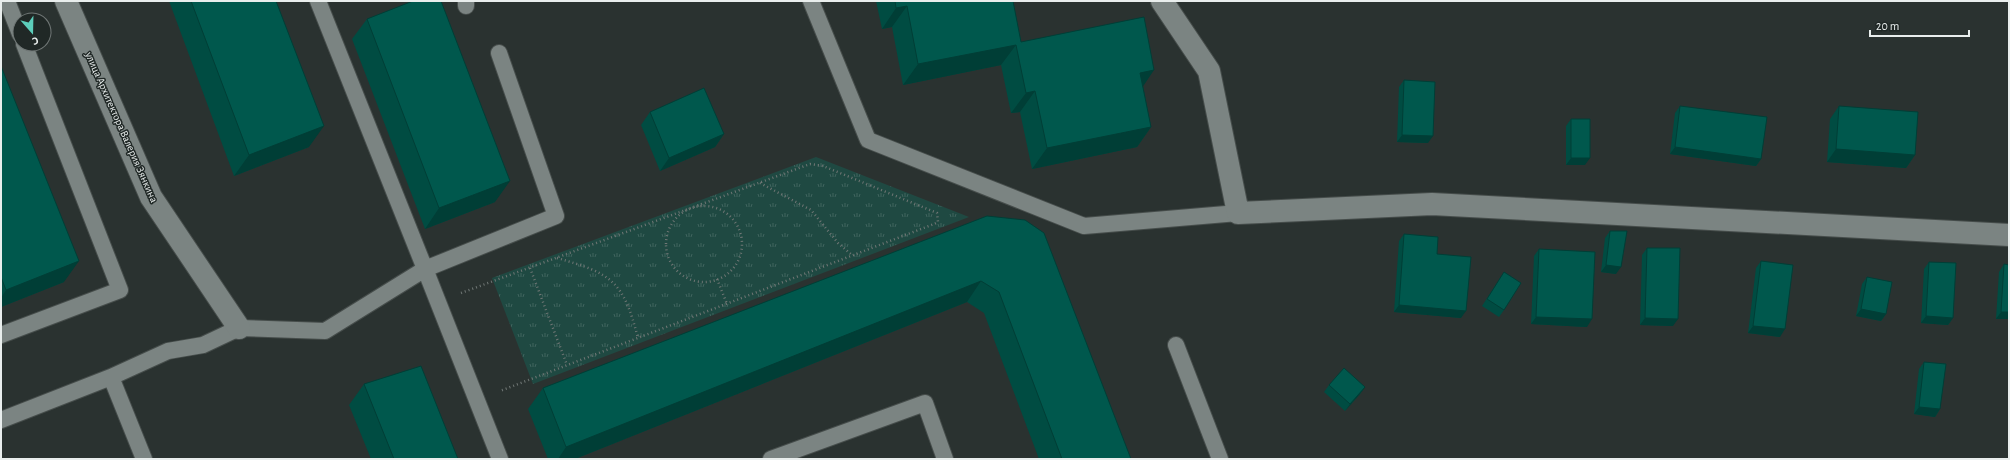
<svg xmlns="http://www.w3.org/2000/svg" width="2010" height="460" font-family="'Alegreya Sans',sans-serif">
<style>
.park{fill:url(#park-tufts)}
.lines{fill:none;stroke-linecap:round;stroke-linejoin:round}
.service-casing{stroke:#464d4b;stroke-width:18}
.minor-casing{stroke:#464d4b;stroke-width:24}
.path{stroke:#707775;stroke-width:2.5;stroke-dasharray:1 3;stroke-linecap:butt}
.service{stroke:#7b8482;stroke-width:16}
.minor{stroke:#7b8482;stroke-width:22}
.wall{fill:#004c42}
.shaded-wall{fill:#003e36}
.building{fill:#00584d;stroke:#003e36}
.labels{text-anchor:middle;stroke-width:3;stroke-linejoin:round;paint-order:stroke}
.street-label{font-size:11px;fill:#e9eeed;stroke:#202826}
</style>
<defs>
<pattern id="park-tufts" width="24" height="20" patternUnits="userSpaceOnUse"><rect width="24" height="20" fill="#1f4942"/><path d="M3 7l-1-3M5 7V3M7 7l1-3M15 17l-1-3M17 17v-4M19 17l1-3" fill="none" stroke="#40645e"/></pattern>
</defs>
<rect width="100%" height="100%" fill="#2a3230"/>
<!-- park -->
<path class="park" d="M816,157l153,60 -436,167 -41,-106z"/>
<g class="lines">
<defs>
<path id="service" d="M7,1l13,33
M811,1l57,139 216,86 154,-13
M466,6v-5
M499,53l57,163 -131,53 75,190
M1,335l119,-45 -96,-246
M1176,345l44,114
M111,377l57,-26 35,-6 36,-17 86,3 100,-62 -107,-268
M1,420l110,-43 33,82
M771,459l154,-56 20,56"/>
<path id="minor" d="M66,1l85,196 88,131
M1162,1l47,70 29,142 194,-9 577,31"/>
</defs>
<!-- service casing -->
<use href="#service" class="service-casing"/>
<!-- minor casing -->
<use href="#minor" class="minor-casing"/>
<!-- path -->
<path class="path" d="M760,183l51,27 27,33 14,12
M666 244a38 38 0 1 1 76 0a38 38 0 1 1-76 0Z
M557,258c56,16 66,23 81,80
M530,268l37,97
M717,279l10,25
M461,293l349,-129 13,2 114,47 1,9 -4,2 -434,167"/>
<!-- service -->
<use href="#service" class="service"/>
<!-- minor -->
<use href="#minor" class="minor"/>
</g>
<!-- wall -->
<path class="wall" d="M169,1h107l33,146 -75,29z
M876,1h137l8,41 122,44 8,41 -14,20 -105,22 -12,-57 -9,1 -10,-48 -98,20 -11,-58 -10,2z
M367,19l128,183 -70,27 -73,-190z
M1,66l63,216 -63,25z
M1404,80l24,63 -31,-1 2,-55z
M1680,106l81,53 -5,7 -86,-12 5,-41z
M1839,106l76,49 -9,13 -79,-6 3,-43z
M650,112l74,22 -9,13 -55,24 -19,-46z
M1571,119l14,46h-19v-39z
M987,216l144,243h-92l-55,-146 -17,-11 -392,157h-27l-20,-50 15,-21z
M1610,231l6,43 -15,-2 4,-34z
M1404,234l33,20 24,64 -67,-6 5,-71z
M1647,248l26,78 -33,-1 2,-70z
M1539,249l48,78 -56,-3 3,-68z
M1761,261l19,76 -32,-4 8,-65z
M1929,262l24,56 -5,7 -27,-2 3,-54z
M2004,264l5,55h-13l3,-47z
M1504,272v38l-5,7 -17,-11z
M1867,277l19,37 -5,7 -25,-5 6,-32z
M1924,362l16,47 -5,8 -21,-3 5,-45z
M364,384l94,75h-87l-22,-54z
M1329,385l36,2 -5,7 -15,17 -21,-19z"/>
<!-- shaded-wall -->
<path class="shaded-wall" d="M907,6l-15,21 -10,2 14,-21z
M1016,45l-15,20 -98,20 15,-21z
M1154,70l-14,21v-18z
M1035,91l-15,21 -9,1 15,-20z
M324,126l-15,21 -75,29 15,-21z
M1151,127l-14,20 -105,22 15,-21z
M724,134l-9,13 -55,24 9,-13z
M1402,135l31,1 -5,7 -31,-1z
M1675,147l86,12 -5,7 -86,-12z
M1836,149l79,6 -9,13 -79,-6z
M1571,158h19l-5,7h-19z
M510,181l-15,21 -70,27 14,-21z
M79,261l-15,21 -63,25v-9l5,-8z
M1606,265l15,2 -5,7 -15,-2z
M981,281l-14,21 -392,157h-17l8,-12z
M1399,305l67,6 -5,7 -67,-6z
M1861,309l25,5 -5,7 -25,-5z
M2001,312h8v7h-13z
M1926,316l27,2 -5,7 -27,-2z
M1536,317l56,2 -5,8 -56,-3z
M1645,318l33,1 -5,7 -33,-1z
M1753,326l32,3 -5,8 -32,-4z
M1365,387l-5,7 -15,17 5,-7z
M1919,407l21,2 -5,8 -21,-3z"/>
<!-- building -->
<path class="building" d="M191,1h85l48,125 -75,29z
M413,1h28l69,180 -71,27 -72,-189z
M895,1h118l8,41 123,-25 10,53 -14,3 11,54 -104,21 -12,-57 -9,2 -10,-48 -98,19 -11,-58 -11,2z
M1,66l78,195 -73,29 -5,-13z
M1404,80l31,2 -2,54 -31,-1z
M704,88l20,46 -55,24 -19,-46z
M1680,106l87,11 -6,42 -86,-12z
M1839,106l79,6 -3,43 -79,-6z
M1571,119h19v39h-19z
M987,216l38,4 19,13 87,226h-69l-63,-167 -18,-11 -415,166 -23,-59z
M1610,231h17l-6,36 -15,-2z
M1404,234l34,3 -1,17 34,3 -5,54 -67,-6z
M1647,248h33l-2,71 -33,-1z
M1539,249l56,3 -3,67 -56,-2z
M1761,261l32,4 -8,64 -32,-3z
M1929,262l27,1 -3,55 -27,-2z
M2004,264l5,1v47h-8z
M1504,272l17,11 -17,27 -17,-11z
M1867,277l25,5 -6,32 -25,-5z
M1924,362l22,2 -6,45 -21,-2z
M421,366l37,93h-64l-30,-75z
M1344,368l21,19 -15,17 -21,-19z"/>
<g class="labels">
<!-- street labels -->
<g class="street-label">
<text transform="translate(122 127) rotate(66)" y="4">улица Архитектора Валерия Зянкина</text>
</g>
</g>
<!-- border -->
<rect width="2010" height="460" fill="none" stroke="#e9eeed" stroke-width="4"/>
<!-- north arrow -->
<g transform="translate(32 32) rotate(160)"><circle r="19" fill="#202826" stroke="#707776"/>
<path d="M0-3L7 15L0 10L-7 15Z" fill="#5ccebb"/>
<text y="-6" font-size="11" font-weight="bold" text-anchor="middle" fill="#e9eeed">С</text>
</g>
<!-- scale -->
<path d="M1870 30v6h99v-6" fill="none" stroke="#e9eeed" stroke-width="2"/>
<text x="1876" y="30" font-size="12" fill="#e9eeed" stroke="#202826" stroke-width="3" paint-order="stroke">20 m</text>
</svg>
